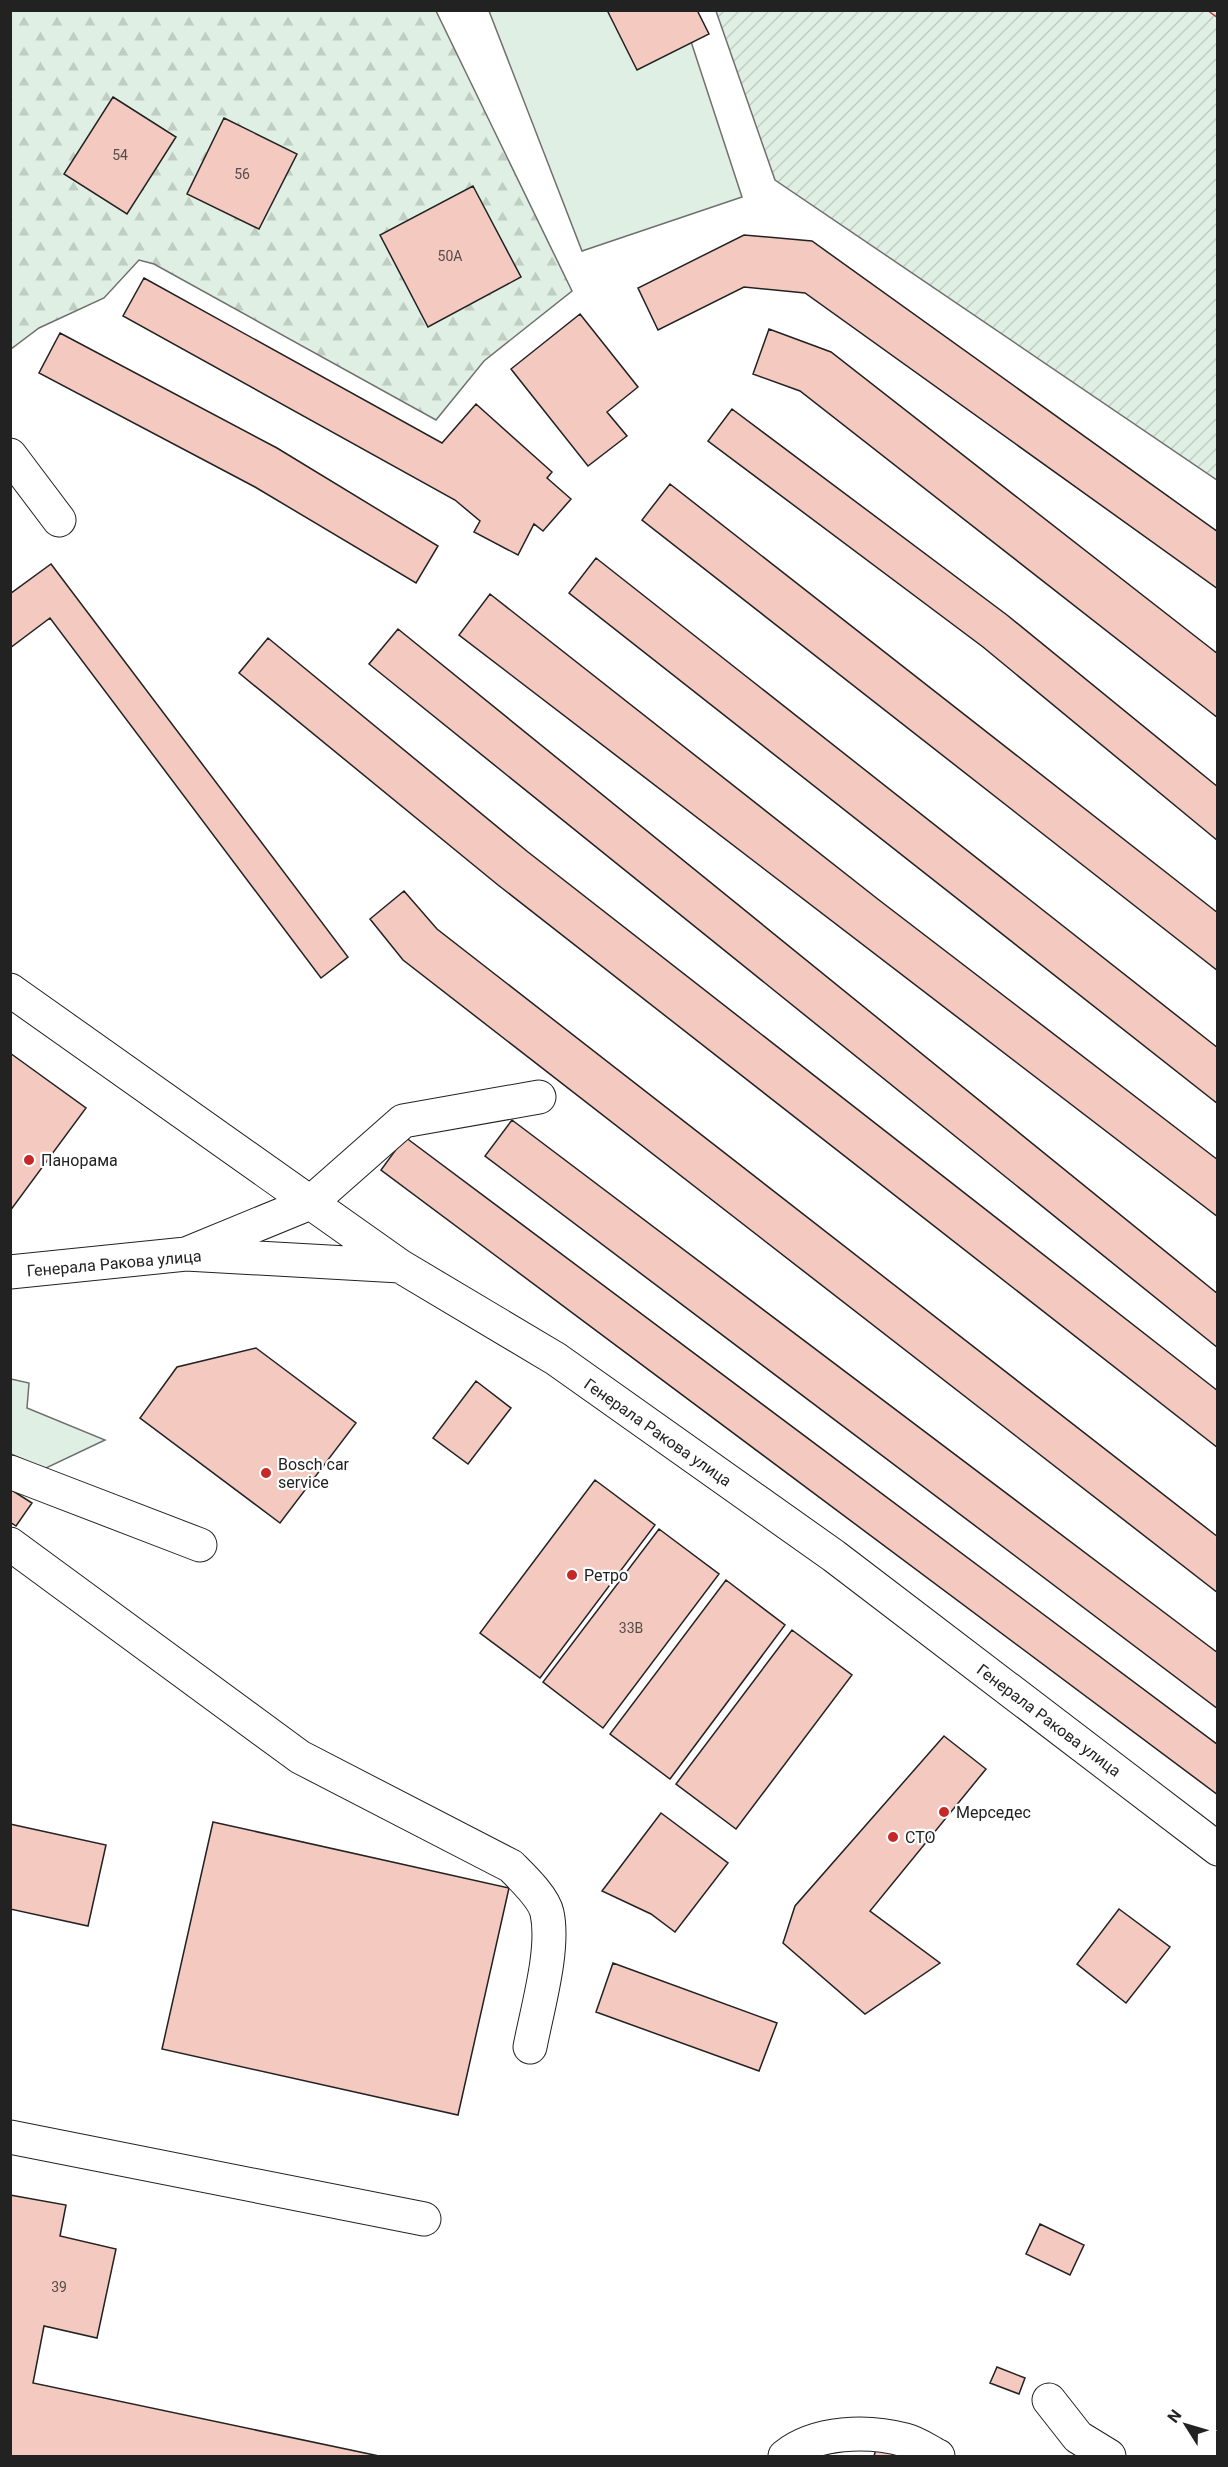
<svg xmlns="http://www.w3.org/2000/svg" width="1228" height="2467" font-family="Roboto,sans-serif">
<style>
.grass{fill:#e0efe3;stroke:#6f6f6f;stroke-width:1.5}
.forest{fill:url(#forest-firs);stroke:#6f6f6f;stroke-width:1.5}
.garden{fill:url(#garden-furrows);stroke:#6f6f6f;stroke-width:1.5}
.building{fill:#f3c9c0;stroke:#222;stroke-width:1.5}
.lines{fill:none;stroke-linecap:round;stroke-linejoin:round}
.minor-casing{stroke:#222;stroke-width:35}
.minor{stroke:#fff;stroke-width:33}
.power{stroke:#c62828;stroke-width:1.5;stroke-dasharray:21 4.5 3 4.5;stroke-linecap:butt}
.poi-dot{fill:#c62828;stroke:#fff;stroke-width:2}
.labels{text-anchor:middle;stroke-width:4.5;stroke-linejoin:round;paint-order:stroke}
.number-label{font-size:14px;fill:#564c4a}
.poi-label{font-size:16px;fill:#222;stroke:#fff;text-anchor:start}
.street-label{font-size:16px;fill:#222;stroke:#fff}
</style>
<defs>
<pattern id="forest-firs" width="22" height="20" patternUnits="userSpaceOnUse" patternTransform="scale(1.5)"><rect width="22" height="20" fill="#e0efe3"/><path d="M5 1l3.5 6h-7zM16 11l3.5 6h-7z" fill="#c0cdc2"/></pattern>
<pattern id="garden-furrows" width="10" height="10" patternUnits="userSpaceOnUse" patternTransform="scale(1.5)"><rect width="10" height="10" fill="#e0efe3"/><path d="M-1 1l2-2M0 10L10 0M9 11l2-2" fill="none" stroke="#c0cdc2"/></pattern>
</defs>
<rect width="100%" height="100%" fill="#fff"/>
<!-- grass -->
<path class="grass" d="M489,11h192l61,186 -160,54z
M11,1379l18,4 -2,25 78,32 -61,29 -33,-15z"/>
<!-- forest -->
<path class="forest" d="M11,11h425l136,280 -88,70 -48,59 -282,-156 -15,-4 -35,38 -65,30 -28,21z"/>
<!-- garden -->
<path class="garden" d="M716,11h501v469l-442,-300z"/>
<!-- building -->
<path class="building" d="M607,10h90l12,24 -72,36z
M113,97l63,40 -49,77 -63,-40z
M224,118l73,36 -38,75 -72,-35z
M473,186l48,91 -93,50 -48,-92z
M744,235l68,6 406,291v57l-413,-296 -61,-6 -86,43 -20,-42z
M144,278l298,165 34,-39 76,68 -5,6 24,21 -28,32 -9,-7 -16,31 -44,-23 6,-11 -25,-21 -332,-184z
M580,314l58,73 -31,25 20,24 -39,30 -77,-97z
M769,329l62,23 387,302v64l-418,-327 -47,-17z
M60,333l217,115 161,98 -22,37 -161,-96 -216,-114z
M732,409l275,206 211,172v54l-235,-194 -275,-206z
M670,484l548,429v58l-576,-451z
M596,558l622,490v56l-649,-511z
M51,564l297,393 -27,21 -271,-360 -40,30v-54z
M490,594l389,306 339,260v57l-759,-582z
M398,629l820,665v54l-849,-684z
M268,638l260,214 690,539v57l-720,-563 -259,-212z
M404,891l33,38 781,608v56l-815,-633 -33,-41z
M10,1053l76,55 -76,103z
M512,1120l706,533v56l-733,-553z
M405,1137l813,608v50l-837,-625z
M256,1348l100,75 -76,100 -140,-105 37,-51z
M476,1381l35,27 -43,56 -35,-26z
M595,1480l60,45 -115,153 -60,-45z
M10,1489l22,14 -16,23 -6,-4z
M659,1529l60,45 -116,154 -60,-46z
M726,1580l59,45 -115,154 -60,-45z
M792,1630l60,45 -116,154 -60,-45z
M944,1736l42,33 -116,142 70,52 -75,51 -82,-71 12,-37z
M661,1813l67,50 -53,69 -24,-18 -49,-23z
M213,1822l296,66 -51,227 -296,-66z
M10,1824l96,21 -18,81 -78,-17z
M1119,1909l51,38 -44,56 -49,-39z
M613,1963l164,60 -18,48 -163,-59z
M10,2195l56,10 -6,31 56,13 -19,89 -53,-12 -11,57 346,73h-369z
M1040,2224l44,21 -14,30 -44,-21z
M997,2367l28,11 -6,16 -29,-11z
M876,2449l43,7h-45z"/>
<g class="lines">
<defs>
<path id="minor" d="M10,455l49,65
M10,990l390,276 156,93 278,197 384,293
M186,1254l124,-51 93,-82 136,-24
M10,1272l176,-18 214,12
M10,1472l190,73
M10,1544l290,213 211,109c11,11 33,32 36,47 8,36 -10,97 -17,134
M10,2137l414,82
M1049,2400l29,37 31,19
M785,2456c31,-25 83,-26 120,-16 12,3 23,11 33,16"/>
</defs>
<!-- minor casing -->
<use href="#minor" class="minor-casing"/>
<!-- minor -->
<use href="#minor" class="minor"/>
<!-- power -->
<path class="power" d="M1207,10l11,8"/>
</g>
<!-- markers -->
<g class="poi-dot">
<circle cx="29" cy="1160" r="6"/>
<circle cx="266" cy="1473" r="6"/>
<circle cx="572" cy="1575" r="6"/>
<circle cx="944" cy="1812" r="6"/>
<circle cx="893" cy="1837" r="6"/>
</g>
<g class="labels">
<!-- number labels -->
<g class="number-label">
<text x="120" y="160">54</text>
<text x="242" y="179">56</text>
<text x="450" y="261">50А</text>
<text x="631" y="1633">33В</text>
<text x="59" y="2292">39</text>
</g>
<!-- poi labels -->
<g class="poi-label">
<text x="41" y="1166">Панорама</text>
<text x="278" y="1470">Bosch car<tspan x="278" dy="18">service</tspan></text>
<text x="584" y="1581">Ретро</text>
<text x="956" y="1818">Мерседес</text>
<text x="905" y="1843">СТО</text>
</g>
<!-- street labels -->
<g class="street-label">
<text transform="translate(114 1263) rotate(-5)" y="6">Генерала Ракова улица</text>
<text transform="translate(658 1432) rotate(35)" y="6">Генерала Ракова улица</text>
<text transform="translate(1049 1720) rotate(37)" y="6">Генерала Ракова улица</text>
</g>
</g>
<!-- border -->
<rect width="1228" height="2467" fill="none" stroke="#222222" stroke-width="24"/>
<!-- north arrow -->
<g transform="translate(1186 2425) rotate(307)" stroke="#ffffff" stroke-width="4.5" paint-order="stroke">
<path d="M0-4.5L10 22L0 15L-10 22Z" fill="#222222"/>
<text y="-9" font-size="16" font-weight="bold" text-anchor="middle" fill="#222222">N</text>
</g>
</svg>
